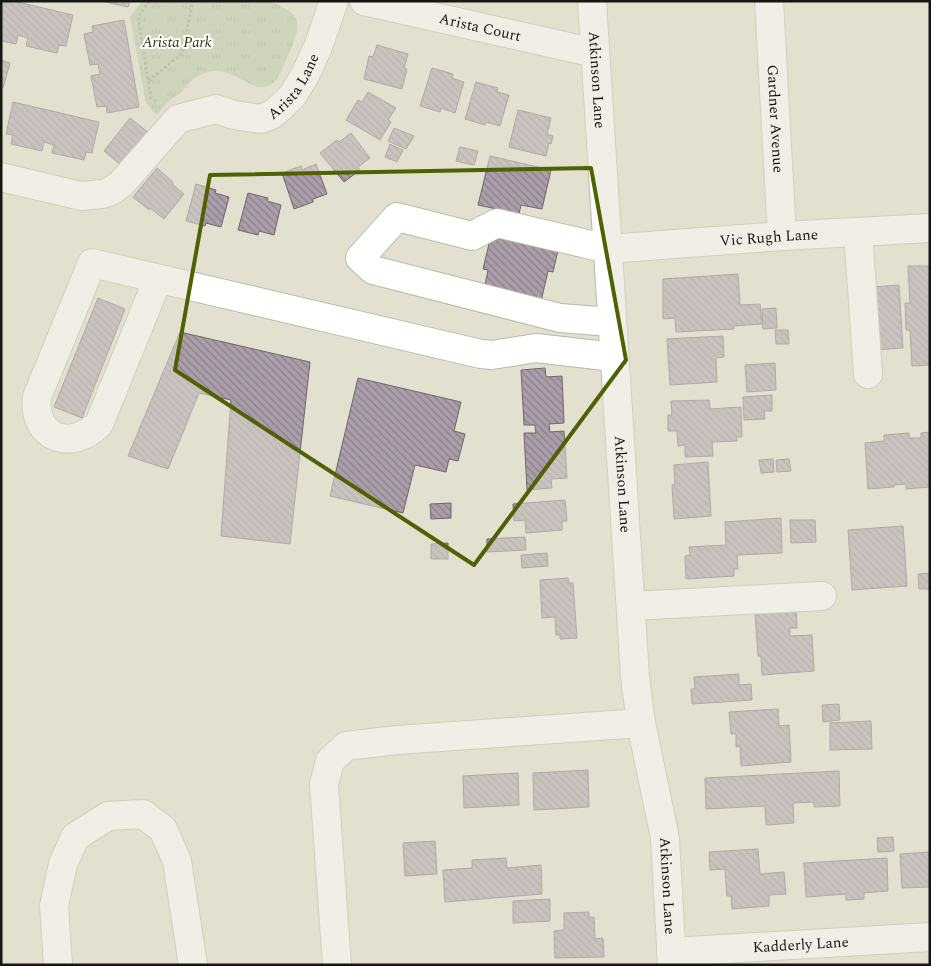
<svg xmlns="http://www.w3.org/2000/svg" width="931" height="966" font-family="Spectral,serif">
<style>
.park{fill:url(#park-tufts)}
.building{fill:url(#building-back-hatch);stroke:#70656f}
.lines{fill:none;stroke-linecap:round;stroke-linejoin:round}
.minor-casing{stroke:#bcb8a8;stroke-width:30}
.path{stroke:#9c998d;stroke-width:3;stroke-dasharray:2.5 2.5;stroke-linecap:butt}
.minor{stroke:#fff;stroke-width:28}
.marked{fill:none;stroke:#506003;stroke-width:4;stroke-linejoin:round}
.labels{text-anchor:middle;stroke-width:4;stroke-linejoin:round;paint-order:stroke}
.street-label{font-size:15px;fill:#171610;stroke:#fff}
.park-label{font-size:15px;font-style:italic;fill:#2a3a08;stroke:#fff}
</style>
<defs>
<pattern id="park-tufts" width="24" height="20" patternUnits="userSpaceOnUse" patternTransform="scale(1.25)"><rect width="24" height="20" fill="#b7c5a4"/><path d="M3 7l-1-3M5 7V3M7 7l1-3M15 17l-1-3M17 17v-4M19 17l1-3" fill="none" stroke="#9da88c"/></pattern>
<pattern id="building-back-hatch" width="6" height="6" patternUnits="userSpaceOnUse" patternTransform="scale(1.25)"><rect width="6" height="6" fill="#ab9eaa"/><path d="M-1 5l2 2M0 0l6 6M5-1l2 2" fill="none" stroke="#8a8089"/></pattern>
</defs>
<rect width="100%" height="100%" fill="#e4e0d0"/>
<!-- park -->
<path class="park" d="M142,1h127c38,14 32,26 17,59 -4,8 -7,21 -16,25 -21,11 -39,-27 -72,-9 -8,4 -11,10 -16,16 -4,4 -9,5 -13,9 -4,4 -8,10 -13,14l-10,-12 -16,-86z"/>
<!-- building -->
<path class="building" d="M1,1h12l60,14 -7,31 -7,-1 -2,8 -31,-7 2,-8 -10,-3 -2,9 -15,-3z
M101,1h29l-2,6z
M124,20l15,87 -32,6 -1,-7 -9,1 -6,-31 9,-2 -2,-10 -8,1 -6,-31 9,-2 -1,-6z
M377,45l31,9 -4,14 3,1 -5,20 -38,-10 5,-23 4,1z
M1,60l9,3 -7,25 -2,-1z
M432,68l21,6 -1,4 12,4 -9,31 -14,-5 -1,4 -20,-6z
M476,82l22,6 -1,4 12,3 -9,31 -14,-4 -1,3 -20,-6z
M368,92l28,16 -8,12 3,2 -11,18 -34,-20 12,-20 4,2z
M13,102l86,20 -7,31 -6,-1 -2,8 -32,-7 2,-8 -10,-3 -2,9 -31,-7 2,-9 -7,-1z
M518,110l33,8 -4,16 6,2 -2,8 -2,-1 -3,13 -37,-9z
M130,118l19,15 -27,33 -18,-15z
M394,128l20,8 -8,13 -18,-8z
M351,133l19,25 -12,9 2,3 -16,12 -24,-29 17,-13 2,2z
M390,144l13,6 -6,12 -12,-5z
M460,147l18,4 -4,14 -18,-4z
M490,156l61,14 -9,39 -21,-4 -2,9 -41,-9z
M316,164l11,30 -14,5v3l-19,7 -12,-36 19,-7 1,4z
M157,168l16,14 -1,2 12,10 -20,25 -14,-11 -1,2 -16,-13z
M196,184l20,6 -1,3 14,4 -8,30 -15,-4 -1,3 -19,-5z
M248,193l20,5 -1,3 14,4 -7,30 -15,-4 -1,4 -20,-5z
M492,231l67,15 -6,26 -5,-1 -8,35 -48,-11 2,-9 -9,-1 3,-15 -5,-1z
M908,266h22v99l-18,1 -2,-36h-4l-1,-27h5z
M738,274l2,31 20,-1 2,20 -28,2v3l-58,3 -1,-14 -12,1v-40z
M899,285l4,63 -27,2 -3,-63z
M98,298l27,11 -43,109 -28,-11z
M776,308l1,20 -14,1 -1,-20z
M775,330h13l1,14h-13z
M180,332l130,30 -20,182 -69,-8 10,-136 -32,-7 -31,76 -40,-13z
M723,336l1,21 -8,1 1,24 -47,3 -3,-46z
M775,363l1,27 -29,2 -2,-27z
M545,368l1,9 16,-1 2,47 -15,1 1,8 14,-1 3,47 -16,1 1,9 -25,2 -3,-57h12l-1,-8h-11l-3,-55z
M358,378l103,24 -7,29 11,3 -7,27 -9,-2 -3,13 -31,-7 -12,48 -73,-17z
M772,395v16h-8l1,8 -21,1 -1,-23z
M709,400l1,9 31,-2 1,30h-6l1,4 -25,1 1,14 -28,1v-12l-7,1 -1,-15h-9v-16h4l-1,-14z
M930,432v55l-24,2v-5l-12,1v2l-26,2 -3,-46 19,-2v-6l25,-2v5h12v-5z
M773,459l1,13 -13,1 -2,-13z
M789,459l2,12 -14,1 -1,-12z
M708,462l3,54 -37,3 -2,-34 3,-1 -1,-19z
M565,500l2,21h-5v9l-36,3 -1,-13 -11,1 -1,-17z
M451,503v15l-20,1 -1,-15z
M781,518l1,35 -45,2 1,14h-4v7l-48,3 -1,-23 5,-1 -1,-8 37,-2 -1,-23z
M790,520h25l1,22 -25,1z
M903,526l4,60 -55,4 -4,-60z
M525,537l1,13 -39,2v-13z
M448,543v16h-17v-15z
M547,553l1,13 -26,2 -1,-13z
M930,573v16h-11l-1,-15z
M568,578l1,5h4l4,55 -17,1v-4h-4l-1,-18 -13,1 -2,-38z
M796,609l1,19h-7v8l22,-1 2,36 -52,4 -1,-19h-3l-3,-44z
M739,674v11l12,-1 1,16 -60,4 -1,-15h4l-1,-12z
M839,704l1,16 -17,2 -1,-17z
M778,709l1,17 10,-1 2,37 -50,4 -1,-20 -4,1v-13h-5l-2,-22z
M871,721l1,28 -42,1v-27z
M588,770l1,37 -55,3 -1,-37z
M839,771l1,35 -26,1v-5l-21,1 1,20 -28,2 -1,-19 -59,3 -1,-31z
M518,773l1,32 -55,3 -1,-32z
M893,837l1,14 -16,1 -1,-14z
M435,841l2,33 -32,2 -2,-33z
M758,849l2,25 24,-2 2,22 -17,1v11l-37,3 -1,-13h-4l-2,-27 -15,1 -1,-18z
M930,852v35l-28,1 -2,-34z
M506,858l1,10 34,-3 1,29 -97,8 -2,-32 29,-2v-8z
M887,858l1,33 -24,2v6l-18,1v-6l-40,3 -2,-34z
M550,899v22l-37,2v-22z
M589,912v5h5l1,22 8,-1 1,19 -49,1 -1,-27 10,-1v-17z"/>
<g class="lines">
<defs>
<g id="minor">
<path id="s1" d="M364,1l231,52"/>
<path id="s2" d="M592,1l43,676 6,46 24,115 7,127"/>
<path id="s3" d="M769,1l13,235"/>
<path id="s4" d="M1,177l80,19 22,-2 8,-3 10,-7 57,-65 38,-10 18,6 27,4 10,-4 10,-8 12,-12 12,-20 13,-28 16,-46"/>
<path d="M858,232l10,142"/>
<path d="M158,279l-59,145c-28,28 -67,14 -62,-27l55,-134 389,91 11,1 44,-7 78,9"/>
<path id="s5" d="M611,322l-51,-4 -187,-48 -13,-12 37,-41 75,19 25,-13 111,26 174,-13 148,-8"/>
<path d="M631,606l191,-10"/>
<path id="s6" d="M671,952l259,-15"/>
<path d="M58,965l-4,-59 9,-42 12,-27 33,-21 35,-2 20,15 14,32 16,104"/>
<path d="M337,965l-13,-181 6,-23 16,-15 51,-6 244,-17"/>
</g>
</defs>
<!-- minor casing -->
<use href="#minor" class="minor-casing"/>
<!-- path -->
<path class="path" d="M149,1l-11,16 13,81 7,4
M149,81l33,-28 11,-52"/>
<!-- minor -->
<use href="#minor" class="minor"/>
</g>
<!-- marked area -->
<path d="M0 0H931V966H0ZM591,168l35,192 -152,205 -299,-195 35,-195z" fill="#e4e0d0" fill-opacity=".55" fill-rule="evenodd"/>
<path class="marked" d="M591,168l35,192 -152,205 -299,-195 35,-195z"/>
<g class="labels">
<!-- street labels -->
<g class="street-label">
<text dy="5" stroke="none"><textPath href="#s1" startOffset="119">Arista Court</textPath></text>
<text dy="5" stroke="none"><textPath href="#s2" startOffset="79">Atkinson Lane</textPath></text>
<text dy="5" stroke="none"><textPath href="#s4" startOffset="345">Arista Lane</textPath></text>
<text dy="5" stroke="none"><textPath href="#s3" startOffset="118">Gardner Avenue</textPath></text>
<text dy="5" stroke="none"><textPath href="#s5" startOffset="698">Vic Rugh Lane</textPath></text>
<text dy="5" stroke="none"><textPath href="#s2" startOffset="484">Atkinson Lane</textPath></text>
<text dy="5" stroke="none"><textPath href="#s2" startOffset="889">Atkinson Lane</textPath></text>
<text dy="5" stroke="none"><textPath href="#s6" startOffset="130">Kadderly Lane</textPath></text>
</g>
<!-- park labels -->
<g class="park-label">
<text x="177" y="47">Arista Park</text>
</g>
</g>
<!-- border -->
<rect width="931" height="966" fill="none" stroke="#171610" stroke-width="5"/>
</svg>
